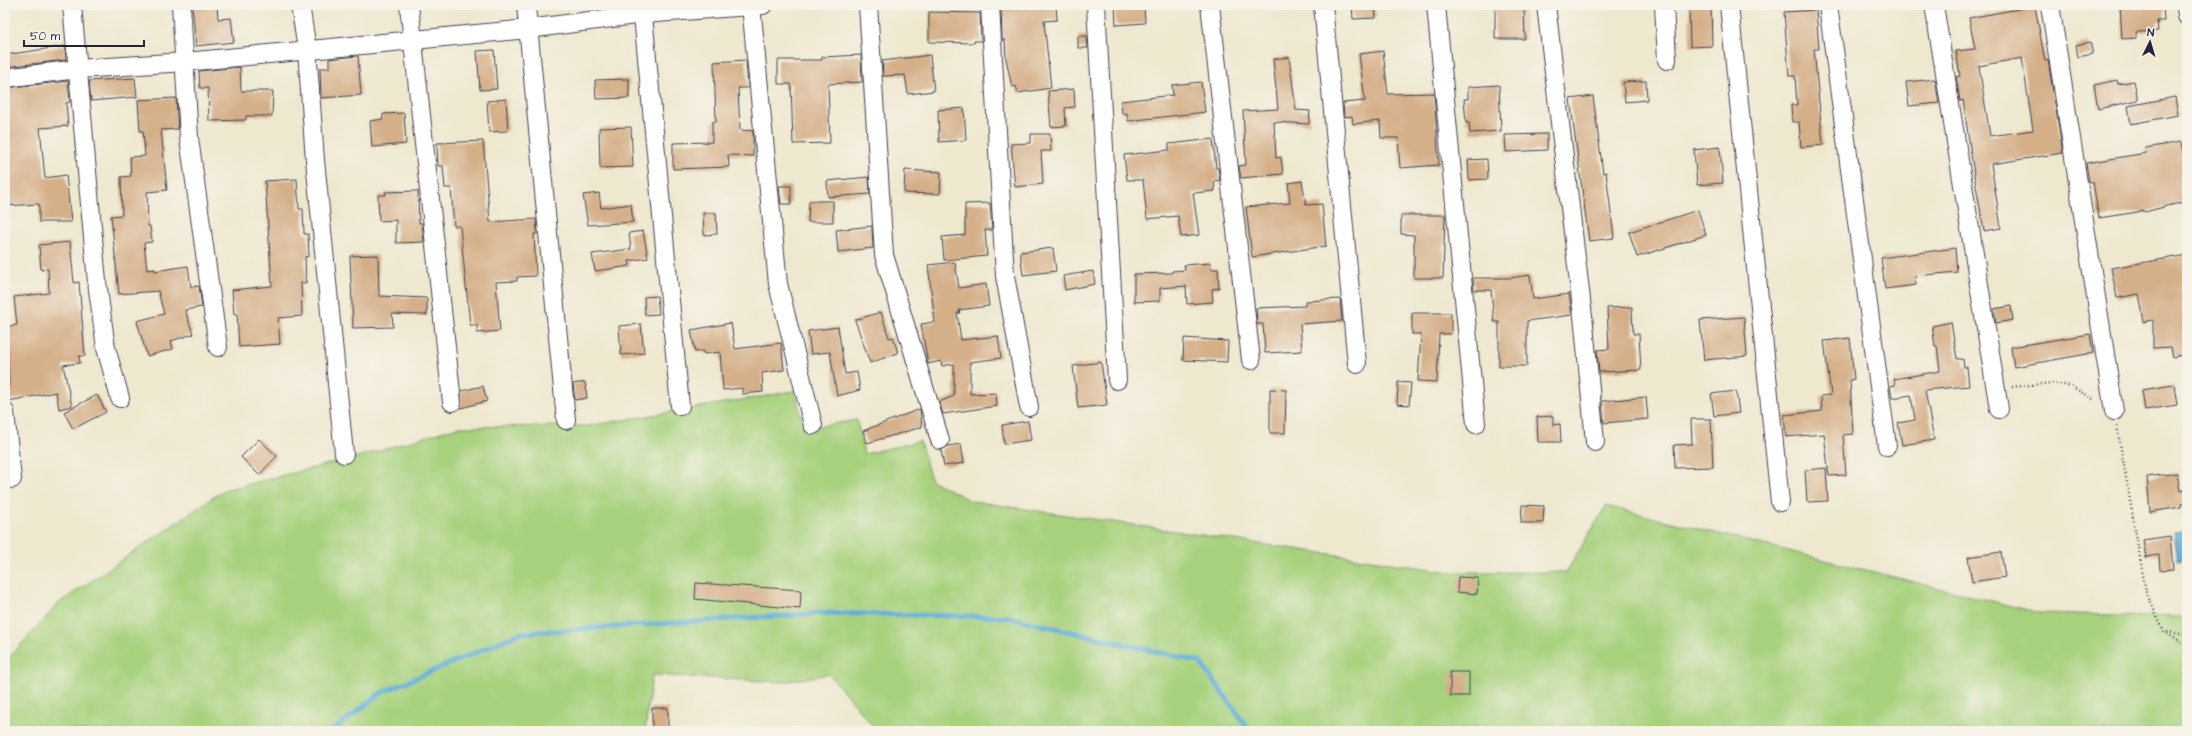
<svg xmlns="http://www.w3.org/2000/svg" width="2192" height="736" font-family="'Architects Daughter',sans-serif">
<style>
.green{fill:#a7d17d;stroke:#647a5c}
.water{fill:#5babd6;stroke:#3e6688}
.lines{fill:none;stroke-linecap:round;stroke-linejoin:round}
.stream{stroke:#5babd6;stroke-width:5}
.building{fill:#d4af88;fill-rule:evenodd}
.minor-casing{stroke:#414051;stroke-width:20}
.path{stroke:#414051;stroke-width:2.5;stroke-dasharray:1 3;stroke-linecap:butt}
.minor{stroke:#fff;stroke-width:18}
</style>
<rect width="100%" height="100%" fill="#f7f3e8"/>
<filter id="ink" filterUnits="userSpaceOnUse"><feTurbulence type="fractalNoise" baseFrequency=".025" numOctaves="2"/><feDisplacementMap in="SourceGraphic" scale="8" xChannelSelector="R" yChannelSelector="G"/><feConvolveMatrix kernelMatrix="1 2 1 2 8 2 1 2 1" color-interpolation-filters="sRGB"/></filter>
<filter id="wash" filterUnits="userSpaceOnUse"><feTurbulence type="fractalNoise" baseFrequency=".012" numOctaves="4" result="noise"/><feDisplacementMap in="SourceGraphic" scale="16" xChannelSelector="R" yChannelSelector="G"/><feGaussianBlur stdDeviation="0.9" result="paint"/><feColorMatrix in="noise" values="0 0 0 0 0 0 0 0 0 0 0 0 0 0 0 0 0 1.4 0 .05"/><feComposite in="paint" operator="in"/></filter>
<g filter="url(#wash)">
<rect width="100%" height="100%" fill="#eee8cf"/>
<!-- green -->
<path class="green" d="M795,391l9,38 53,-9 7,34 56,-13 11,39 40,21 480,71h115l40,-66 434,107 147,4v114h-1310l-48,-57 -46,8 -131,-7 -7,56h-640v-69l54,-59 165,-113 137,-34 97,-29 130,-1z"/>
<!-- water -->
<path class="water" d="M2185,532l2,27 -9,1 -4,-27z"/>
<g class="lines">
<!-- stream -->
<path class="stream" d="M332,731l49,-38 140,-60 302,-20 185,4 192,45 50,69"/>
</g>
<g id="blocks">
<!-- building -->
<path class="building" d="M192,5h25l1,14 13,-1 3,24 -38,4z
M1001,5h55l1,15 -13,1 7,67 -33,5 -2,-7 -4,1 -6,-28 -1,-19h-3z
M1115,5h29l1,18 -29,2z
M1352,5h23l1,13 -23,1z
M1495,5h29l1,34h-30z
M1689,5h22l1,41 -22,1z
M2120,5h43l1,16h-7l1,10 -22,1v6l-14,1z
M2035,6l10,55 3,-1 15,93 -72,11 10,64 -17,3 -10,-57 -11,-74 -3,1 -4,-24 4,-1 -4,-25 19,-2 -6,-31zM2022,58l11,72 -43,6 -11,-70z
M1816,10l3,39h-5l9,96 -22,2 -2,-25h-7l-1,-17h6l-2,-29h-6l-5,-64z
M929,12l51,1 1,28h-7v2l-45,-1z
M1078,36h9l1,12h-10z
M2090,42l3,12 -15,3 -2,-12z
M65,46l1,14 -61,7v-12z
M494,50l3,39 -17,1 -3,-39z
M1383,51l5,43 46,-1 5,72 -39,3 -2,-30h-17l-1,-17 -27,3 -1,-8 -8,1 -1,-14 22,-2 -6,-47z
M861,55l1,27 -34,2 2,59 -37,1 -2,-60h-13v-24h44v-3z
M930,55l4,36 -26,3 -3,-19 -22,1 -1,-15z
M358,56l3,39 -40,3 -1,-30h9v-9z
M1289,57l7,53 14,1 -1,13 -35,-2 2,36 5,-1 2,17 -42,4 -2,-12 7,-1 -3,-54 35,-2 -5,-50z
M746,60l2,28h-10l2,42 13,1v25l-25,-1 1,12 -56,2v-26l39,-1v-20h4l-2,-60z
M240,67l1,24h32l-1,25h-26v4l-37,1 -1,-33h-8l-1,-17z
M135,78l2,19 -46,4 -2,-20z
M629,79v19l-33,1 -1,-19z
M1935,79l4,24 -30,3 -3,-24z
M2117,80l1,4 16,-3 4,19 -40,9 -4,-24z
M68,81l2,21 -4,1 2,23 -28,2 5,50 21,-3 5,47h-32v-18l-34,2v-118z
M1646,81l1,19 -22,2 -2,-20z
M1201,82l4,30 -77,9 -1,-8 -5,1 -1,-13 52,-6 -1,-10z
M1499,85l2,46 -31,2 -1,-10h-3l-2,-24h4v-12z
M1074,89l1,18 -10,1 1,18 -15,1 -3,-36z
M1593,96l10,77 3,-1 8,66 -25,3 -19,-142z
M2175,97l3,18 -47,9 -3,-18z
M176,98l2,31 -17,1 6,60 -20,2 1,34h2l2,16 -8,1 3,27 8,-1v2l33,-5 3,21 8,-1 3,21 -17,3 8,24 -22,7 2,8 -26,7 -10,-35 27,-7 -6,-23 -39,3 -8,-78 11,-1 -1,-38 10,-1 -1,-19 15,-1 -2,-25h-3l-2,-31z
M506,99l2,32 -19,1 -2,-31z
M964,108l2,32 -27,2 -1,-32z
M404,113l2,31 -34,3 -2,-26 13,-2v-5z
M631,127l2,40 -33,1 -1,-40z
M1031,134h19l1,17h-10l2,33 -28,3 -4,-43 20,-1z
M1547,134v16l-41,2 -1,-17z
M1213,139l3,29h2l2,12 -6,1 1,10 -22,2 6,42 -18,2 -3,-21 -31,3 -4,-39h-16l-3,-25 45,-5v-6z
M483,141l7,81 46,-3 1,15h-3l2,42 -19,1v4l-21,1 4,49 -23,2v-8h-7l-10,-99h-6l-3,-38h-6l-2,-22h-5l-1,-23z
M2181,142l6,34v25l-42,11 -1,-1 -45,7 -6,-36h-4l-3,-19 60,-10 -1,-5z
M1720,147l3,36 -26,2 -3,-35z
M1487,159l1,20 -19,1 -1,-20z
M905,170l36,2 -1,22 -36,-1z
M869,177l1,17 -42,3 -1,-16z
M297,179l2,30h4l1,25h4l1,22 -4,1 1,26h-5l1,33 -24,2 2,26 -41,3 -2,-33h-3l-2,-24 40,-4 -7,-105z
M1302,181l4,24 16,-1 4,42 -74,11 -6,-50 44,-4 -2,-20z
M779,186h12v18h-10z
M418,191l1,32h3l2,19 -28,1v-23l-17,1 -1,-26h8l-1,-3z
M599,193l2,15 30,-4 2,18 -45,3 -5,-30z
M809,201h24v21h-25z
M990,203l2,27h-7l2,26 -43,4 -2,-23 23,-2v-31z
M1698,210l8,25 -69,22 -8,-25z
M703,213h13l1,21 -13,1z
M1401,215h44l-2,63h-29v-43l-13,-1z
M872,226l1,22 -35,4 -2,-22z
M643,231l5,27 -19,3 1,5 -35,5 -3,-17 39,-5 -2,-16z
M70,242l4,41 5,-1 6,74h-6l1,7 -17,2 9,41 -13,3 -3,-17 -48,9 -3,-15h4l-1,-37h-3v-22l12,-2 -3,-28 35,-4 -1,-24 -7,1 -2,-25z
M1053,248l3,23 -33,4 -3,-23z
M1955,248l2,24 -42,4 1,9 -31,4 -4,-31z
M378,255l1,41 48,2v17l-35,-1 1,13 -40,1 -3,-72z
M2187,255v99l-14,3 -2,-10 -18,1v-28l-9,2 -5,-28 -22,4 -6,-30z
M955,262l4,26 27,-4 3,22 -30,4 1,3h-3l4,27 37,-4 3,22 -31,4v32l26,-1 1,13 -54,8 -4,-12 15,-6v-32l-12,2 -1,-5 -13,3 -7,-40 14,-2 -7,-57z
M1210,263l1,6h7l1,19 -7,1 1,13 -26,2 -1,-18 -26,2v13l-26,1v-28l38,-1v-2l13,-1 -1,-5z
M1093,271l2,13 -30,6 -2,-14z
M1530,275l3,24 36,-5 3,21 -45,6v45h-28v-44h-5l-3,-32h-17l-1,-12h37z
M657,296l2,18 -14,1 -1,-18z
M1340,299l2,22 -42,3 2,27 -37,2 -2,-29h-6l-1,-16 49,-2v-5z
M2011,306l2,14 -17,3 -2,-14z
M1632,307l1,27h6l2,36 -42,2 -2,-22 12,-1 -2,-41z
M881,312l8,26 4,-1 5,16 -28,10 -15,-43z
M1412,313h39v21h-12l-2,48 -19,-1 3,-47h-9z
M1744,317l3,39 -43,4 -4,-40z
M1951,322l6,37h6l1,8h3l2,19 -44,4 9,50 -32,5 -4,-22 17,-3 -4,-25 -19,3 -2,-12 5,-1 -1,-6 46,-8 -3,-25h-2l-3,-20z
M731,323l4,26 46,-6 3,27 -22,3 1,19 -21,2v-6l-19,2 -3,-38 -16,2 -1,-3 -8,1 -4,-22z
M641,324l3,29 -23,2 -2,-29z
M838,327l7,47 12,-2 3,18 -23,6 -7,-44 -19,2 -3,-23z
M2090,334l3,19 -79,14 -3,-20z
M1184,338l44,3 -1,21 -44,-2z
M1850,338l4,41 -4,1 3,54 -10,1 3,40 -17,1 -5,-42 -38,3 -2,-22 38,-4 -1,-15 10,-1 -7,-54z
M1101,362l6,43 -29,3 -5,-42z
M585,382l2,16 -12,2 -2,-16z
M1398,382l13,1 -2,22 -12,-1z
M2174,385l3,20 -32,5 -3,-20z
M483,386l4,15 -26,7v-17z
M1270,389l16,1 -1,43h-15z
M1736,391l3,22 -25,3 -3,-22z
M97,395l9,17 -33,17 -9,-17z
M1646,397l2,22 -44,4 -2,-22z
M920,409l2,18 -55,16 -4,-12z
M1553,416v9l7,-1 1,18h-23l-1,-25z
M1691,419h20l2,48 -38,1 -1,-23 18,-1z
M1028,421l3,19 -27,4 -2,-19z
M259,439l18,17 -18,19 -18,-18z
M961,444l3,19 -20,3 -3,-16 7,-4z
M1826,468l2,33 -21,1 -2,-32z
M2177,473l3,18 7,-1v13l-6,1v3l-31,5 -3,-35z
M1522,505l22,1 -1,17h-22z
M2170,536l3,33 -13,1 -1,-15 -13,2 -3,-17z
M2001,552l4,25 -33,5 -4,-25z
M1458,577l20,1 -1,16 -20,-2z
M696,583l105,7 -1,19 -105,-10z
M1450,672h19v24h-19z
M652,708h16v23h-16z"/>
</g>
</g>
<g filter="url(#ink)">
<use href="#blocks" fill-opacity="0" stroke="#414051" stroke-width="1"/>
<g class="lines">
<defs>
<path id="minor" d="M72,5l25,277 9,66 14,50
M181,5l8,133 29,209
M300,5l7,44 8,111 29,294
M409,5l43,397
M526,5l40,415
M642,5l38,401
M751,5l27,279 35,141
M868,5l16,250 56,185
M990,5l15,271 24,131
M1096,5l21,375
M1210,5l41,355
M1323,5l34,359
M1436,5l40,419
M1546,5l38,320 11,117
M1664,5l3,55
M1729,5l51,497
M1828,5l59,441
M1934,5l65,404
M2050,5l64,406
M2186,5l1,11
M5,78l73,-9 107,-7 343,-33 115,-15 120,-9
M5,412l7,67"/>
</defs>
<!-- minor casing -->
<use href="#minor" class="minor-casing"/>
<!-- path -->
<path class="path" d="M2012,387l40,-4 19,3 24,14
M2117,426l29,166 18,40 23,14
M2167,632l20,3"/>
<!-- minor -->
<use href="#minor" class="minor"/>
</g>
</g>
<!-- margin -->
<rect width="2192" height="736" fill="none" stroke="#f7f3e8" stroke-width="20"/>
<!-- north arrow -->
<g transform="translate(2150 42) rotate(5)" stroke="#f7f3e8" stroke-width="3" paint-order="stroke">
<path d="M0-3L7 15L0 10L-7 15Z" fill="#22223b"/>
<text y="-6" font-size="11" font-weight="bold" text-anchor="middle" fill="#22223b">N</text>
</g>
<!-- scale -->
<path d="M24 40v6h120v-6" fill="none" stroke="#22223b" stroke-width="2"/>
<text x="30" y="40" font-size="12" fill="#22223b" stroke="#f7f3e8" stroke-width="3" paint-order="stroke">50 m</text>
</svg>
